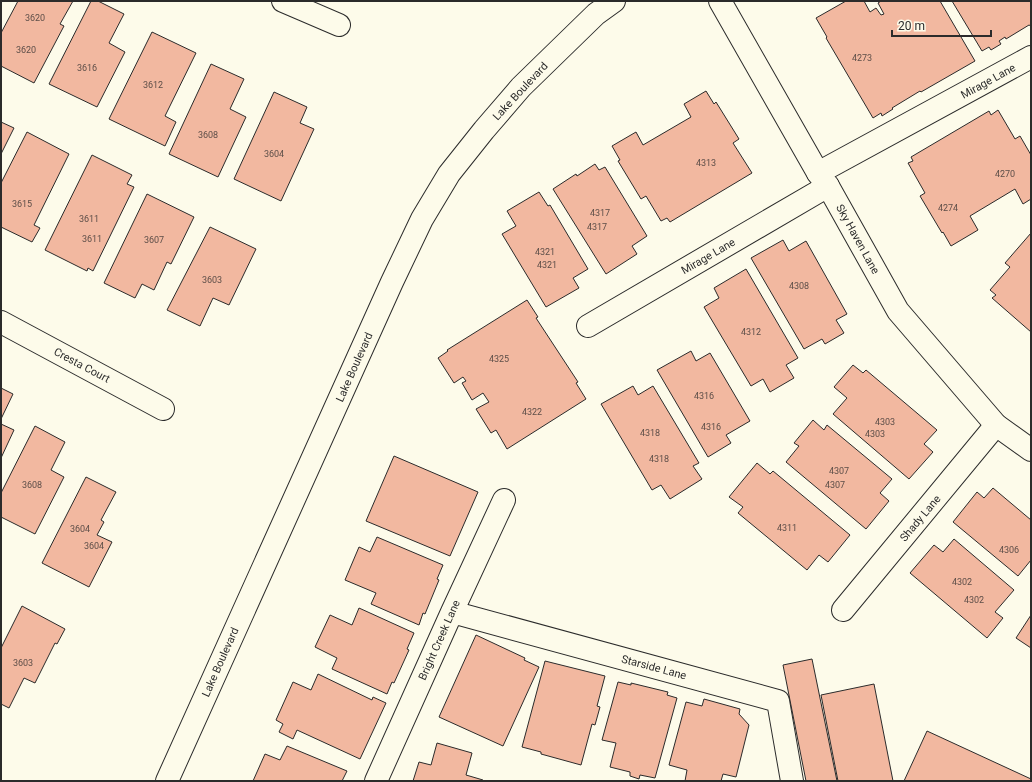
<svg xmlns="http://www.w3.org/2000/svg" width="1032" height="782" font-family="Roboto,sans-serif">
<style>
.building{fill:#f2b8a0;stroke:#2b2b2b}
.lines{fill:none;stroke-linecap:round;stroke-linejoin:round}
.street-casing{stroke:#2b2b2b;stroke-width:24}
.secondary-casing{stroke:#2b2b2b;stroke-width:24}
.street{stroke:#fdfbea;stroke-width:22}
.secondary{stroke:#fdfbea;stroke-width:22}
.labels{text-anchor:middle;stroke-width:3;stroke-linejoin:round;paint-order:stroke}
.number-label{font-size:9px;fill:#5d4e48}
.street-label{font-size:11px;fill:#2b2b2b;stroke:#fdfbea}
</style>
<rect width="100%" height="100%" fill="#fdfbea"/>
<!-- building -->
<path class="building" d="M18,1h55l-13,23 4,2 -30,57 -33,-17v-33z
M91,1h7l26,13 -15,29 16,9 -28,55 -48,-23z
M846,1h18l6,11 6,-4 5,7 3,-1 -6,-11 3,-2h59l35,60 -54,31 -1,-1 -28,17 1,1 -11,7 -1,-3 -8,5 -47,-80 1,-1 -11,-19z
M952,1h79v25l-2,-1 -23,14 -1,-2 -6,4 2,3 -10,6 -2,-3 -7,4z
M152,32l44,21 -31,63 11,6 -11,24 -56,-27z
M211,64l33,15 -14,30 16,8 -28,60 -49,-23z
M706,91l8,13 2,-2 23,37 -6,4 19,30 -82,49 -3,-4 -6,3 -15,-25 -5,3 -23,-38 2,-1 -8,-14 24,-14 7,13 48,-28 -7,-13z
M274,92l33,15 -7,16 14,6 -33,72 -47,-22z
M998,110l17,29 5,-3 11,19v44l-8,5 -8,-15 -45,27 8,14 -27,16 -8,-14 -1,1 -22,-37 5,-3 -17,-30 5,-2 -2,-4 78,-46 2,4z
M1,122l13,6 -13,26z
M27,132l42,22 -35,71 6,3 -8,14 -31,-15v-44z
M92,155l40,20 -5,9 7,3 -41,84 -5,-3 -1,3 -42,-21z
M595,164l4,6 6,-3 42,69 -15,10 5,8 -31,20 -53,-85 23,-15 1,2z
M539,192l9,14 2,-1 38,64 -15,9 6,10 -33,19 -44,-73 14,-8 -9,-15z
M147,194l47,23 -23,47 -4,-2 -13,28 -12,-6 -7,14 -31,-15z
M210,227l46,22 -27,56 -16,-7 -13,28 -33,-16z
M1031,233v99l-39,-34 4,-3 -6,-5 20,-23 -5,-4z
M783,240l6,11 17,-10 41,73 -11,6 8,13 -19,11 -3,-5 -18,10 -53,-91z
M746,269l52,89 -12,7 8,13 -24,14 -7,-13 -12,7 -47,-79 15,-9 -5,-10z
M527,300l11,17 -2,1 42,64 -2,1 10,16 -79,50 -11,-19 -5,3 -15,-24 13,-7 -6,-9 -11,7 -10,-17 4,-2 -3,-4 -9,6 -16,-25 10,-7 -1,-1z
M691,351l5,10 14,-8 40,68 -24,14 5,8 -23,14 -51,-87z
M853,365l10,8 3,-3 71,60 -13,14 9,8 -24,27 -76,-65 14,-16 -13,-11z
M633,386l5,9 15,-9 46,77 -6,3 9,13 -32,20 -9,-14 -9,5 -51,-86z
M1,388l12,6 -12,25z
M813,420l11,10 3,-5 65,54 -12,14 9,8 -23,28 -80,-67 13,-16 -5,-3z
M1,424l13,6 -13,28z
M35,426l30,16 -14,28 13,7 -29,57 -34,-17v-24z
M394,456l84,36 -28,64 -84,-35z
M757,463l13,11 3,-3 77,64 -22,27 -9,-7 -12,15 -69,-57 5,-6 -14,-10z
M86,477l30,15 -15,28 3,2 -7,13 15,7 -23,45 -47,-24z
M993,488l38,32v40l-13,16 -65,-54 24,-30 7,6z
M377,537l66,28 -6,14 2,1 -14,34 -2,-1 -4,12 -48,-21 5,-11 -31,-13 14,-33 11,5z
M954,539l60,51 -19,22 8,6 -16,20 -77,-65 24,-28 9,7z
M22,606l43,23 -8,15 -2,-1 -20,40 -11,-5 -15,30 -8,-4v-56z
M359,608l55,25 -7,16 2,1 -15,33 -2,-1 -5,12 -55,-25 5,-11 -22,-11 15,-32 22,10z
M1031,615v33l-15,-10z
M476,635l49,23 -1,2 15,7 -36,79 -64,-29z
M812,659l25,122h-31l-23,-116z
M545,661l60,15 -8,30 3,1 -5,18 -3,-1 -11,41 -40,-11v-2l-19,-5z
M318,674l54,26 1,-3 13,6 -26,56 -63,-29 -4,9 -14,-7 4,-8 -7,-4 17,-38 18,8z
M618,682l13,3v-2l37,9 -1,3 10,3 -22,80 -15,-3 -1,4 -9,-3v-4l-20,-5 6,-24 -14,-3z
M874,684l19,97h-55l-17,-86z
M704,699l36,10 -1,5 10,11 -13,52 -13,-3 -2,7h-36l2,-11 -18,-5 17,-63 16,4z
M927,731l104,48v2h-127z
M437,743l35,10 -6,22 17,5v1h-70l6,-19 12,3z
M287,746l60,25 -5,10h-89l12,-27 15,6z"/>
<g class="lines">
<defs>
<path id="street" d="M283,1l56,24
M818,173l213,-116
M1,322l162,87
M588,326l240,-140
M843,610l153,-185
M452,612l326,89 14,80
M376,781l76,-169 52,-112"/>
<path id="secondary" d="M720,1l98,172 10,13 70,125 98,114 35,25
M167,781l225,-499 30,-63 27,-45 35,-44 37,-43 75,-73 18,-13"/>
</defs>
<!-- street casing -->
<use href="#street" class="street-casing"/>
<!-- secondary casing -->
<use href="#secondary" class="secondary-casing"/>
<!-- street -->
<use href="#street" class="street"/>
<!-- secondary -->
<use href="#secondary" class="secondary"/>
</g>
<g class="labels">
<!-- number labels -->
<g class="number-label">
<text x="35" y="21">3620</text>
<text x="26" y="53">3620</text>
<text x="862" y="61">4273</text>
<text x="87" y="71">3616</text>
<text x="153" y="88">3612</text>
<text x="208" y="138">3608</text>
<text x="274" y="157">3604</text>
<text x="706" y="166">4313</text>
<text x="1005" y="177">4270</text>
<text x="22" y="207">3615</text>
<text x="948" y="211">4274</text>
<text x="600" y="216">4317</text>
<text x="89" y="222">3611</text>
<text x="597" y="230">4317</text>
<text x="92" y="242">3611</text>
<text x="154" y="243">3607</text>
<text x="545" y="255">4321</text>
<text x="547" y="268">4321</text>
<text x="212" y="283">3603</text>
<text x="799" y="289">4308</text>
<text x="751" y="335">4312</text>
<text x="499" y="362">4325</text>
<text x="704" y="399">4316</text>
<text x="532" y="415">4322</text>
<text x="885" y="425">4303</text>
<text x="711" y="430">4316</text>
<text x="650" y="436">4318</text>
<text x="875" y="437">4303</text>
<text x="659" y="462">4318</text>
<text x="839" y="474">4307</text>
<text x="32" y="488">3608</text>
<text x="835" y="488">4307</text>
<text x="787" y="531">4311</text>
<text x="80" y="532">3604</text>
<text x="94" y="549">3604</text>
<text x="1009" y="553">4306</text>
<text x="962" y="585">4302</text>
<text x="974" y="603">4302</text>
<text x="23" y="666">3603</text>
</g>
<!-- street labels -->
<g class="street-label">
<text transform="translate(988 81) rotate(-29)" y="4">Mirage Lane</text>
<text transform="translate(520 91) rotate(-47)" y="4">Lake Boulevard</text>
<text transform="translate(858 239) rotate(61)" y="4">Sky Haven Lane</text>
<text transform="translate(708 256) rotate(-30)" y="4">Mirage Lane</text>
<text transform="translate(82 365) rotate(28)" y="4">Cresta Court</text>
<text transform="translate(354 367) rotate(-66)" y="4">Lake Boulevard</text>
<text transform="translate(920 518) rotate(-50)" y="4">Shady Lane</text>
<text transform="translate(439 640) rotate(-66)" y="4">Bright Creek Lane</text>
<text transform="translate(220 662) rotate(-66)" y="4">Lake Boulevard</text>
<text transform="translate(654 667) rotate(15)" y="4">Starside Lane</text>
</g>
</g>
<!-- border -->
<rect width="1032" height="782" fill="none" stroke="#2b2b2b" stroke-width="4"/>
<!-- scale -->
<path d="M892 30v6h99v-6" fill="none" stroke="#2b2b2b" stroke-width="2"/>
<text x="898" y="30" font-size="12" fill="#2b2b2b" stroke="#fdfbea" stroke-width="3" paint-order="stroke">20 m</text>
</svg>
